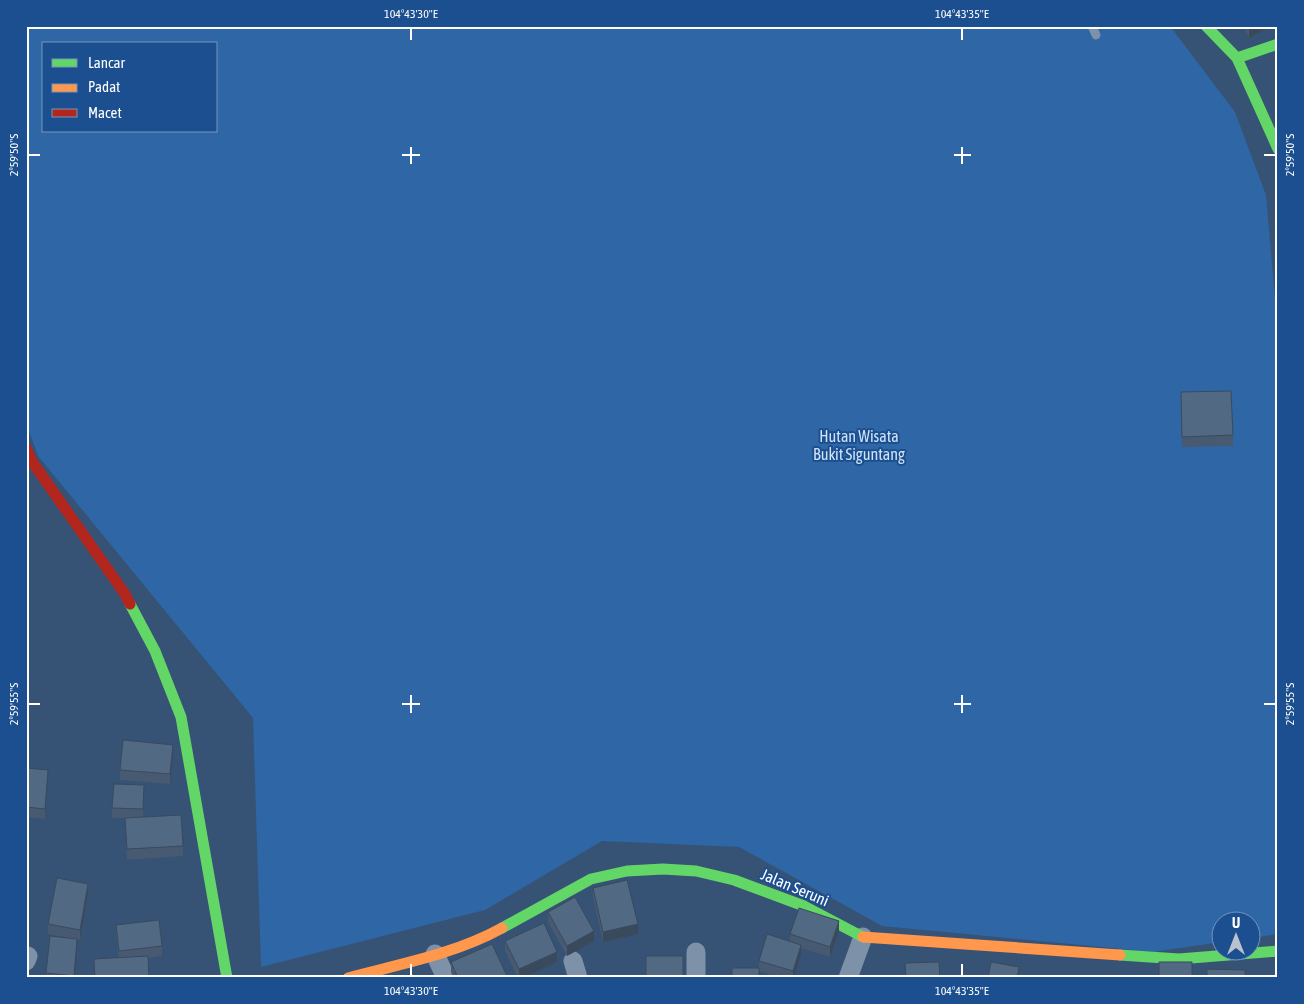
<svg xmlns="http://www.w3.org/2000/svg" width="1304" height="1004" font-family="'Asap Condensed',sans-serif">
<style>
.green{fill:#2f66a5;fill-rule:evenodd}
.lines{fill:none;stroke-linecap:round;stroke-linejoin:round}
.lane{stroke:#7d92a8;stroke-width:9}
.street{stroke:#7d92a8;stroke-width:19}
.fast{stroke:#63d668;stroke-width:11}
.slow{stroke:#ff974d;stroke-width:11}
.jam{stroke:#b3261e;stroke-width:11}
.wall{fill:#475a72}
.shaded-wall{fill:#394a5c}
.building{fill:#526984;stroke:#394a5c}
.ticks{fill:none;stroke:#fff;stroke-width:2}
.labels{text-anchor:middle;stroke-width:4;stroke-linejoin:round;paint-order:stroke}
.park-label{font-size:16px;fill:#cfe3fa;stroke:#1b4f8f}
.street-label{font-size:16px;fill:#fff;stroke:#1b4f8f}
.neatline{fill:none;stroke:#fff;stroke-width:2}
.ticks-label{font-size:12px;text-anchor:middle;fill:#fff}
</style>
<rect width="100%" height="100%" fill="#365274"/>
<!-- green -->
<path class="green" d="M26,26h1144l65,86 31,83 12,137v602l-26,4v-16h-30l-1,20 -68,10 -271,-26 -143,-79 -137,-6 -117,69 -224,57 -8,-249 -215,-262 -12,-33zM44,44h172v87h-172z"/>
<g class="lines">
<!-- lane -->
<path class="lane" d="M1092,26l4,9"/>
<!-- street -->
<path class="street" d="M435,954l11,24
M26,961l2,-5
M573,961l5,17
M696,978v-26
M848,978l15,-41"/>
<!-- fast -->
<path class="fast" d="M1206,26l31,32 41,91
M1237,58l41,-14
M130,604l25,47 26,66 46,261
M502,928l89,-49 36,-8 36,-2 33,2 38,9 70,26 59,31
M1120,955l59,4 99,-8"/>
<!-- slow -->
<path class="slow" d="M863,937l257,18
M348,978c52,-14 107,-24 154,-50"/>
<!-- jam -->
<path class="jam" d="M26,448l7,15 92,131 5,10"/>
</g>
<!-- wall -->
<path class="wall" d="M1244,26h28l-23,12z
M1181,392l52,43v11l-51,1z
M173,755l-3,29 -50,-4v-10z
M26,768l22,12 -3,39 -19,-2z
M144,785l-1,32 40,29v10l-56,4 -2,-42h-13v-10z
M593,888l45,46 -35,8 -10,-44z
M88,894l-8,46 -3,-1v10l-2,29h-29v-5l28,-34 -26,-5v-10z
M548,912l46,29 -27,15 -19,-34z
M116,925l46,21v10l-14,2 1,20h-55v-19l25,-1 -3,-23z
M839,931l-9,26 -29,-9v7l-7,23h-14l-21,-7v-10l31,-20v-7z
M505,941l52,21 -34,16h-5l-13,-27z
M451,962l57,16h-55l-2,-6z"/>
<!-- shaded-wall -->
<path class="shaded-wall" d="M1251,26h21l-23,12v-11z
M173,745v10l-3,29v-10z
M48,770v10l-3,39v-10z
M88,884v10l-8,46v-10z
M839,921v10l-9,26v-10z
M638,924v10l-35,8v-10z
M594,931v10l-27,15v-10z
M77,939v10l-2,29h-1z
M801,945v10l-7,23h-1v-7z
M557,952v10l-34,16h-4v-9z"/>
<!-- building -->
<path class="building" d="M1231,391l2,44 -51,2 -1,-45z
M123,740l50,5 -3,29 -50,-4z
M26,768l22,2 -3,39 -19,-2z
M114,784l30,1 -1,24 -31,-1z
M181,815l2,31 -56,3 -2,-31z
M57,878l31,6 -8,46 -32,-6z
M627,880l11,44 -35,8 -10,-44z
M575,897l19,34 -27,15 -19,-34z
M799,908l40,13 -9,26 -40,-13z
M159,920l3,26 -43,5 -3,-26z
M544,923l13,29 -38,17 -14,-28z
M767,934l34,11 -8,26 -34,-10z
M50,936l27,3 -3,37 -28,-3z
M492,944l16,34h-50l-7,-16z
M148,956l1,22h-54l-1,-19z
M646,956h37v22h-37z
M939,962l1,16h-34l-1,-15z
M991,962l28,5 -2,11h-29z
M1159,962h33v16h-33z
M732,968h27v10h-27z
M1207,969l38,1v8h-38z
M413,973l2,5h-13z"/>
<!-- ticks -->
<path class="ticks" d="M411,28v12M962,28v12M411,147v17M962,147v17M28,155h12M402,155h18M954,155h17M1264,155h12M411,695v18M962,695v18M28,704h12M402,704h18M954,704h17M1264,704h12M411,964v12M962,964v12"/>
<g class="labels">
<!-- park labels -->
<g class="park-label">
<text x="859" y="442">Hutan Wisata<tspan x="859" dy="18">Bukit Siguntang</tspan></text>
</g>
<!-- street labels -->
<g class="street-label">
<text transform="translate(795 887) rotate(23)" y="6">Jalan Seruni</text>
</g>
</g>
<!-- border -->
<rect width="1304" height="1004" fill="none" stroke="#1b4f8f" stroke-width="55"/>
<!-- legend -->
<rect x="42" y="42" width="175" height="90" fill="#1b4f8f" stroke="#7695bc"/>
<rect x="52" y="59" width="25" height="8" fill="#63d668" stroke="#7695bc"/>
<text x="88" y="68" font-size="15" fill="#ffffff">Lancar</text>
<rect x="52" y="84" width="25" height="8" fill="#ff974d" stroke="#7695bc"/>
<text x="88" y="92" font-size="15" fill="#ffffff">Padat</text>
<rect x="52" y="109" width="25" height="8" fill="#b3261e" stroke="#7695bc"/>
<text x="88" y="118" font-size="15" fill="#ffffff">Macet</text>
<!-- north arrow -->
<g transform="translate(1236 936)"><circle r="24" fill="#1b4f8f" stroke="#7695bc"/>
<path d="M0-4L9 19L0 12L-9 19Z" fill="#b9c2ce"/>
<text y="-8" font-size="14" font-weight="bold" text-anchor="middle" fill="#ffffff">U</text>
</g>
<rect x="28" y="28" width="1248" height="948" class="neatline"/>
<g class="ticks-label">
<text x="411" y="18">104°43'30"E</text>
<text x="962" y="18">104°43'35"E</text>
<text transform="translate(14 155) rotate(-90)" y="4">2°59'50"S</text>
<text transform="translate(1290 155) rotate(-90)" y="4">2°59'50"S</text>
<text transform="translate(14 704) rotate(-90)" y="4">2°59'55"S</text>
<text transform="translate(1290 704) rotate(-90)" y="4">2°59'55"S</text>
<text x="411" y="995">104°43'30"E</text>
<text x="962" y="995">104°43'35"E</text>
</g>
</svg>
